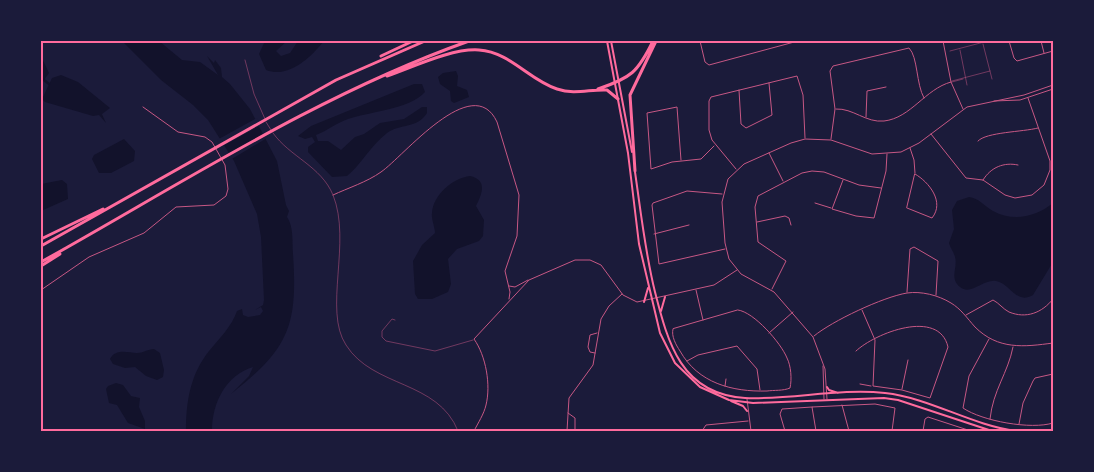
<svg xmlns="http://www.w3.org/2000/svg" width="1094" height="472" font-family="'Open Sans',sans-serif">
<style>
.water{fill:#12122b}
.pier{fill:#1b1b3a}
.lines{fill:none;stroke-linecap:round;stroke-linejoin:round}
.canal{stroke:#12122b;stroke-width:2.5}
.service{stroke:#c65784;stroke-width:0.5}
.minor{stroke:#c65784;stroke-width:1}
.tertiary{stroke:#c65784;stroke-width:1}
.secondary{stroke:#ff6b9d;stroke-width:2}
.motorway{stroke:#ff6b9d;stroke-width:3}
.neatline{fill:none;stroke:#ff6b9d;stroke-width:2}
</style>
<rect width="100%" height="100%" fill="#1b1b3a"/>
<!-- water -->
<path class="water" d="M122,41h37l23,19 18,2 18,13 -11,-19 7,7 1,-3 6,8 1,9 8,7 20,25 27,52 9,44 3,6 -2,6c7,10 5,25 6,37 5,73 -5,95 -62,140l18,-18 4,-9c-27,8 -41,36 -41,64h-26c0,-29 4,-56 23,-80 10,-12 23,-25 28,-40l5,-2 1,6 5,2 12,-2 3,-4 -2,-4 -6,3 8,-5 1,-5 -3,-63 -4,-23 -23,-53 -26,-41 -15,-15 -32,-25z
M265,41h22l-11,10 5,5 9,-3 8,-12h26c-13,16 -35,38 -58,29l-7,-16z
M41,56l8,17 -8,11z
M456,71l2,5 -1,10 10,4 2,7 -15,6 -3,-2 -1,-10 -10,-7 -2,-7 5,-4z
M61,75l17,7 32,26 -8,6 4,9 -7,-8 -6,1 -48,-14 -3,-3 10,-21z
M414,84h8l3,8c-15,17 -56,20 -77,27 -12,4 -21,12 -32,16l2,6h10l13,9 14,-13 9,-3 16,-11 24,-4 18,-12h5v6c-10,16 -26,10 -40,20 -17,13 -26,32 -40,43l-15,1 -24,-25v-5l7,-5 -3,-5 -7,2 -7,-3 13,-10z
M124,139l11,12 -1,10 -23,12h-12l-7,-14 2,-4z
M470,176c18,4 12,18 6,30l8,14 -1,16 -4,5 -22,8 -9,10 3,25 -3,8 -16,7h-14l-3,-5 -2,-33 9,-16 13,-12c0,-6 -4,-14 -3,-20 1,-18 21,-35 38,-37z
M62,180l5,4 1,15 -27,12v-27z
M969,197c10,1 15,9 24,14 20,11 43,6 60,-8v59l-20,33c-17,10 -22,-11 -37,-14 -13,-2 -25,15 -36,6 -11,-9 -2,-19 -5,-30 -1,-5 -5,-9 -6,-14l5,-14 -2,-19 5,-9z
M154,349l6,4 4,17 -1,7 -6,3 -11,-4 -11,-9 -10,1 -12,-4 -3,-5c6,-11 18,-6 27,-6 6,0 11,-4 17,-4z
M116,383l7,2 8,11 9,2 -1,9 6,14v8l-17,-6 -11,-18 -8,-2 -3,-14 2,-3z"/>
<!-- pier -->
<path class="pier" d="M257,118l4,7 -40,22 -4,-7z
M265,133l2,5 -37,22 -4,-5z"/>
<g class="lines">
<!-- canal -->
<path class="canal" d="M44,80l5,4"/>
<!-- service -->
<path class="service" d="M983,44l9,35
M960,50l7,35
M950,51l38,-10
M245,60l9,34 11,25
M952,81l38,-10
M952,82l11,-3
M266,122l5,8
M273,133c17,24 48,33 60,62 19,47 -10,115 13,150 27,43 92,35 112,86
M395,320l-3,-1 -10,12v6l4,4 49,10 38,-11"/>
<!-- minor -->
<path class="minor" d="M700,41l5,21 4,3 89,-24
M943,41l8,41 12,27
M1009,41l5,17 3,3 36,-10
M1041,41l3,12
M739,90l2,34 5,4 26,-13 -3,-32
M836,109c17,-1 30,14 48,12 27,-3 41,-32 67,-39
M866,117l1,-26 19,-4
M931,134l35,44 17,2 22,15 10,3 17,-3 12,-10 6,-15v-9l-22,-63
M831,139l4,-30 -5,-38 3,-5 76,-18c9,9 7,36 15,50
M978,141c8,-9 45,-9 60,-13
M910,148l4,12 1,13
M769,153l14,28
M681,160l-4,-53 -30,6 4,56 21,-7 29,-3 13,-13
M736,169l-24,-29 -3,-10v-29l2,-4 86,-21 6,19 2,43
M915,174c14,8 30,28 17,44l-25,-10z
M843,180l-11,29 24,7 18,2 12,-47 1,-17
M983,180c8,-13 21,-18 35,-15
M722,194l-35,-3 -34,12 -1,2 7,59 66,-15
M333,195c15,-7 34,-13 48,-23 22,-15 92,-102 116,-50l22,73 -2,41 -12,35 5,21 -1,7
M815,203l16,5
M757,222l28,-6 4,2 2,7
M654,234l35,-9
M509,286l6,1 13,-7
M772,289l14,-28 -28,-19 -3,-35 3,-11 44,-23 10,-2 12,1 35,13 22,3
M41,290l48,-33 55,-24 32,-26 38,-2 12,-9 2,-7 -3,-24 -13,-23 -7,-5 -27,-5 -35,-25
M696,290l7,30
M907,292l3,-43 4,-2 24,14 -2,34
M738,310c16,2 43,33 49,48 4,8 5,21 3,30 -7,3 -16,2 -23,3 -35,1 -69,-8 -87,-40 -4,-6 -9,-15 -7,-22z
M966,315l27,-15c6,3 10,9 16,12 17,7 33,1 44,-13
M769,333l24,-21
M814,336c18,-15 69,-39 93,-43 14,-2 31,2 44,10 10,6 16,15 24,24 23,23 49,20 78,16
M989,339l-20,37 -6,32c19,13 68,22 90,15
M856,351c19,-18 83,-43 92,-4l-18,51 -28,-8 -29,-4 2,-46 -13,-30
M595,353l-5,-1 -2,-5 2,-12 7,-2
M687,361l11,-6 39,-9 20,23 3,21
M860,384l11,2
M725,386l1,-7
M902,389l6,-29
M747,399l4,32
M842,405l7,26
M568,413l7,5v13
M990,419c3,-29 18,-46 23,-72
M1019,424l4,-21 10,-22 2,-3 18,-4
M474,431c4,-8 10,-17 12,-26 5,-20 0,-49 -12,-66l55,-59 46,-20h15l11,5 22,30 14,7 77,-17 23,-15
M567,431l2,-33 24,-33 8,-46 8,-13 13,-12
M702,431l4,-6 42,-4
M785,431l-5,-17 2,-5 30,-2
M816,431l-4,-24 63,-3 20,4 -3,23
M923,431l2,-12 3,-2 43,14"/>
<!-- tertiary -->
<path class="tertiary" d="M994,101l26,-1 33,-11
M823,366l1,33
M827,399l-2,-30 -12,-32 -39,-45 -33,-18 -12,-15 -4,-16 -3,-41 6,-23 16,-15 47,-21 14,-4 26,1 41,14 29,-2 18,-9 48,-36 57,-12 29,-10"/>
<!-- secondary -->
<path class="secondary" d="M607,41l21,112 11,91 21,89 15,30 25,24 29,13 24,3 131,-5 14,2 94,31
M611,41l21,111
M635,172c6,41 10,80 20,120 13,51 26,102 90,106 46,2 94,-10 140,-5 45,5 86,32 131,38
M644,302l4,-14
M661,311l4,-14
M827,387l2,3 9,3
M731,401l12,5 4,5
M1050,431l3,-1"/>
<!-- motorway -->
<path class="motorway" d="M381,56l32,-15
M387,76c26,-9 65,-28 92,-26 31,2 50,30 78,39 18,6 33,0 50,1l11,9
M598,89c33,-11 40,-17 55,-48
M635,171l-5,-76 26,-54
M41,239l62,-30
M41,246l295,-166 89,-39
M41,262c140,-78 276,-167 428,-221
M41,266l19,-12"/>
</g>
<!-- border -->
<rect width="1094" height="472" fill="none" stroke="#1b1b3a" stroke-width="85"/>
<rect x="42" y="42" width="1010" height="388" class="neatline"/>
</svg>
